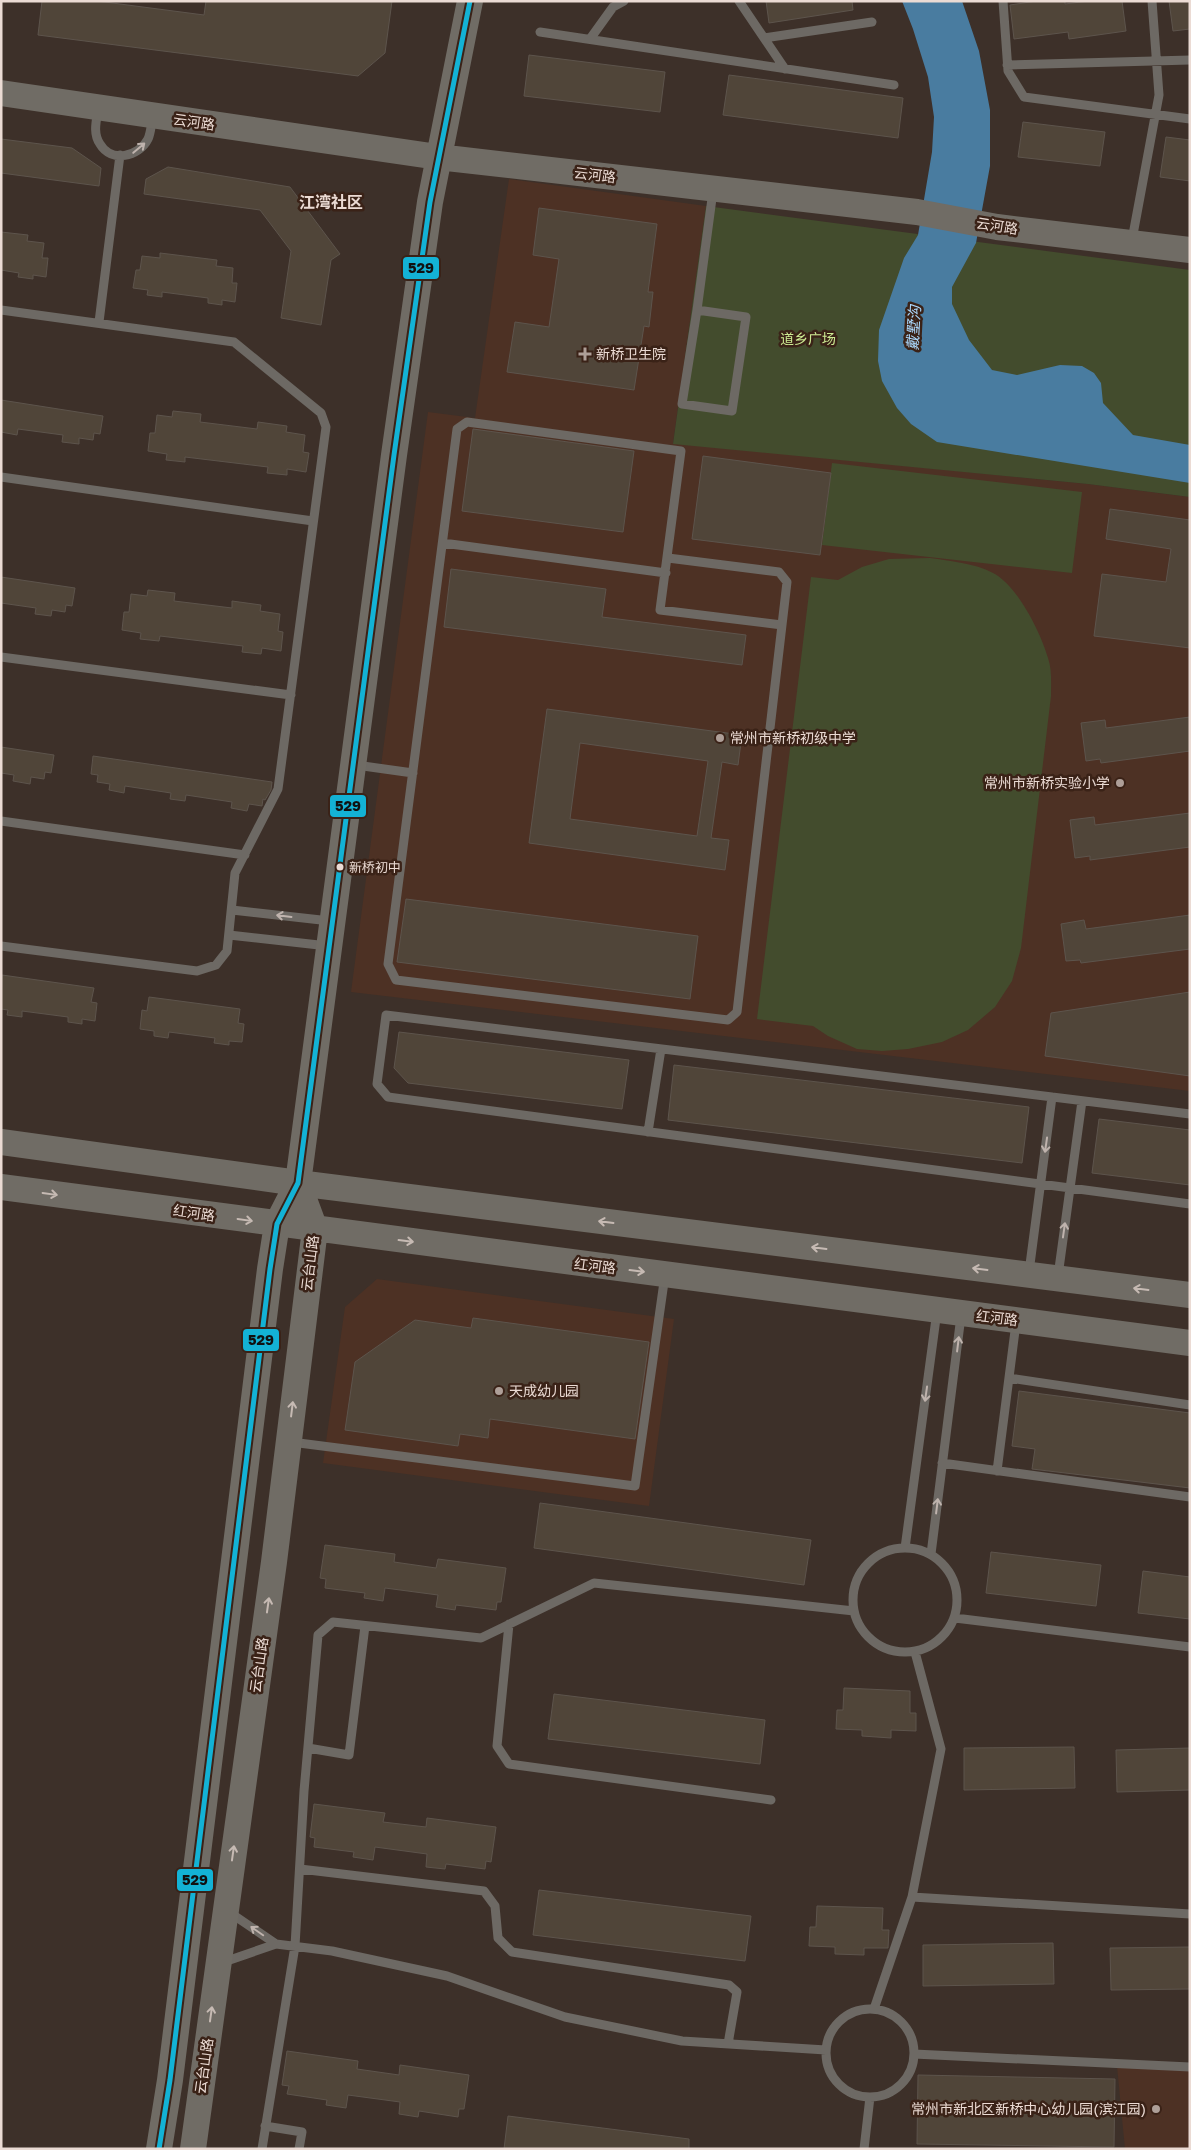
<svg xmlns="http://www.w3.org/2000/svg" width="1191" height="2150" font-family="'Golos Text','Noto Sans SC',sans-serif">
<style>
.built{fill:#4d3124}
.green{fill:#434c2d}
.water{fill:#497ca0}
.building{fill:#504539;stroke:#5d544c;fill-rule:evenodd}
.lines{fill:none;stroke-linecap:round;stroke-linejoin:round}
.lane{stroke:#6d6964;stroke-width:9}
.secondary{stroke:#706c65;stroke-width:26}
.bus-1-casing{stroke:#3a2217;stroke-width:9}
.bus-1{stroke:#13b2d5;stroke-width:5}
.oneway{stroke:#bfb3ad}
.oneway2{stroke:#c6bab3}
.poi-dot{fill:#ae9f98;stroke:#3a2217;stroke-width:2}
.bus-dot{fill:#ebdbd4;stroke:#3a2217;stroke-width:2}
.labels{text-anchor:middle;stroke-width:5;stroke-linejoin:round;paint-order:stroke}
.bus-label{font-size:13px;fill:#ebdbd4;stroke:#3a2217;text-anchor:start}
.street-label{font-size:14px;fill:#ebdbd4;stroke:#3a2217}
.park-label{font-size:14px;fill:#cdeb93;stroke:#3a2217}
.poi-label{font-size:14px;fill:#ebdbd4;stroke:#3a2217;text-anchor:start}
.water-label{font-size:15px;font-style:italic;fill:#acdaff;stroke:#3a2217}
.quarter-label{font-size:16px;font-weight:bold;fill:#ebdbd4;stroke:#3a2217}
.line-badge{stroke:#3a2217;stroke-width:2}
.pale-badge-label{font-size:14px;text-anchor:middle;font-weight:bold;fill:#111}
</style>
<rect width="100%" height="100%" fill="#3d3029"/>
<!-- built -->
<path class="built" d="M509,179l197,27 -33,237 415,41 102,13v594l-839,-99 77,-580 47,6z
M377,1279l297,40 -25,187 -326,-43 22,-156z
M1117,2066l73,3v80h-65z"/>
<!-- green -->
<path class="green" d="M706,206l484,64v227l-102,-13 -415,-40z
M832,463l250,29 -10,81 -250,-28z
M930,558c20,3 44,5 63,15 24,12 48,60 55,85 4,11 3,26 3,38l-30,252 -9,33 -17,26 -27,23 -26,12 -34,7 -26,2 -25,-2 -29,-13 -15,-10 -56,-7 54,-442 27,3 24,-13 27,-8z"/>
<!-- water -->
<path class="water" d="M902,1h60l17,50 11,59v56l-14,77 -24,44v17l17,36 23,30 25,5 43,-10 22,1 12,7 7,10 2,20 30,32 57,10v38l-253,-41 -26,-18 -14,-16 -15,-27 -4,-20 1,-31 25,-72 14,-23 14,-83 2,-35 -6,-40 -15,-48z"/>
<!-- building -->
<path class="building" d="M42,1h55l107,14 2,-14h186l-7,52 -27,23 -320,-41z
M766,1h86l1,9 -84,13z
M1037,1h28v3l24,-3h33l4,30 -57,8 -1,-7 -54,7 -4,-34z
M1169,1h21v28l-17,2z
M529,55l136,17 -5,40 -136,-16z
M729,75l174,23 -5,40 -175,-23z
M1023,122l82,10 -5,34 -82,-9z
M1166,137l24,3v41l-30,-4z
M1,139l71,9 29,20 -2,18 -98,-13z
M168,167l122,20 50,67 -9,6 -10,65 -40,-7 10,-67 -31,-41 -116,-16 2,-15z
M539,208l118,16 -9,68h5l-4,35 -5,-1 -10,64 -127,-18 8,-50 34,5 10,-68 -26,-4z
M1,232l27,3 -1,6 17,2 -2,15h6l-2,19 -13,-2v4l-15,-2 1,-4 -18,-3z
M160,253l57,7 -1,6 17,2 -1,15h5l-2,19 -13,-2v5l-14,-2v-5l-46,-6v5l-15,-2 1,-5 -15,-2 3,-18h4l2,-14 18,2z
M1,400l102,16 -3,18 -6,-1 -1,7 -14,-2v6l-17,-2 1,-7 -45,-6 -1,6 -16,-3z
M173,411l28,3 -1,8 57,7 1,-7 29,4 -1,6 19,3 -2,17 6,1 -3,19 -19,-3v6l-20,-2 1,-6 -83,-10v5l-19,-2 1,-6 -19,-3 2,-18h5l2,-18 15,2z
M473,429l161,22 -11,81 -161,-21z
M703,456l128,17 -11,82 -128,-16z
M1110,509l80,11v128l-96,-12 8,-62 64,8 5,-33 -65,-10z
M451,569l155,20 -4,28 144,18 -4,30 -298,-38z
M1,577l74,11 -3,18 -6,-1 -1,7 -13,-2 -1,6 -16,-2 1,-6 -35,-5z
M148,590l27,3 -1,8 58,7v-7l29,4 -1,6 20,3 -2,17 5,1 -2,19 -19,-3 -1,6 -19,-2 1,-6 -83,-10 -1,5 -19,-2 1,-6 -19,-3 2,-18h5l2,-18 16,2z
M547,709l195,26 -4,30 -16,-3 -11,76 18,2 -4,30 -196,-27zM580,743l128,18 -11,75 -127,-17z
M1190,717v34l-89,12 -1,-4 -14,2 -5,-38 24,-3 1,8z
M1,747l53,8 -3,18 -6,-1 -1,7 -13,-2 -1,7 -17,-3 1,-6 -13,-2z
M93,756l179,26 -1,8 -6,10 -2,-1 -1,7 -13,-2 -2,7 -16,-3 1,-6 -46,-7 -1,6 -15,-2 1,-6 -46,-7 -1,7 -15,-3 1,-6 -13,-2 1,-7 -7,-1z
M1190,813v34l-100,13v-4l-15,2 -5,-38 24,-3 1,8z
M406,899l292,37 -8,63 -293,-37z
M1190,915v34l-109,14 -1,-3 -14,1 -5,-37 23,-4 2,9z
M2,975l92,13 -3,14 6,1 -2,18 -13,-2v5l-14,-2v-5l-46,-6v6l-15,-2 1,-5 -7,-1z
M1190,992v84l-145,-20 6,-43z
M149,997l91,12 -2,14 6,1 -2,18 -13,-1v4l-15,-2 1,-5 -46,-6 -1,6 -14,-2v-5l-14,-2 2,-19 5,1z
M399,1032l230,28 -7,49 -214,-26 -14,-15z
M674,1065l355,42 -7,56 -354,-43z
M1099,1119l91,11v55l-98,-12z
M473,1318l176,24 -14,97 -145,-20 -2,19 -28,-4 -2,12 -113,-16 10,-68 60,-42 56,8z
M1019,1391l171,22v75l-158,-19 3,-20 -23,-3z
M540,1503l271,37 -7,45 -270,-37z
M325,1545l70,9 -1,8 42,6 2,-9 68,9 -5,34h-4l-1,8 -40,-5 -1,5 -19,-3 2,-12 -53,-7 -2,13 -19,-3 1,-5 -40,-5 1,-9 -6,-1z
M991,1552l110,13 -5,41 -110,-13z
M1143,1571l47,6v42l-52,-6z
M844,1688l66,3v22h6v18l-25,-1v8l-29,-2v-6l-26,-1 1,-19h6z
M554,1694l211,26 -5,44 -212,-25z
M1074,1747l1,41 -111,2v-42z
M1190,1748v42l-73,2 -1,-42z
M314,1804l71,9 -2,9 43,5 1,-9 69,9 -5,35 -5,-1 -1,8 -39,-5 -1,5 -19,-2 1,-13 -52,-7 -2,13 -20,-3 1,-5 -40,-5 1,-9 -5,-1z
M539,1890l212,26 -6,45 -212,-26z
M817,1906l66,2 -1,22h7l-1,18h-24v7l-29,-1v-7l-26,-1 1,-19h6z
M1053,1943l1,41 -131,2v-41z
M1190,1947v42l-79,1 -1,-42z
M287,2051l71,10 -1,8 42,6 1,-10 69,10 -5,34h-5l-1,8 -39,-6 -1,6 -19,-3 1,-12 -52,-7 -2,13 -20,-3 1,-5 -40,-6 2,-8 -7,-1z
M918,2075l197,4 -1,68 -197,-3z
M508,2116l181,23v10h-185z"/>
<g class="lines">
<!-- lane -->
<path class="lane" d="M739,1l46,68
M1003,1l5,70 16,26 166,22
M540,32l354,53
M764,38l108,-16
M590,39l23,-32 11,-6
M1007,65l183,-5
M98,110c-2,12 -5,24 2,34 11,19 39,13 48,-5 3,-6 3,-15 5,-22
M1132,240l27,-145 -7,-94
M1,310l233,32 87,71 5,14 -48,362 -43,84 -8,78 -11,14 -19,6 -196,-25
M697,310l49,7 -14,94 -50,-7 15,-94 16,-119
M99,322l21,-167
M1,477l312,44
M443,543l223,30
M668,558l111,14 8,10 -50,430 -9,8 -332,-40 -8,-16 69,-535 10,-7 214,29 -21,159 122,15
M1,657l290,38
M356,765l57,8
M1,821l244,34
M232,910l98,11
M229,935l99,11
M1190,1114l-804,-99 -9,69 11,13 802,107
M648,1132l13,-83
M1029,1272l23,-175
M1058,1276l24,-175
M1009,1378l181,27
M291,1442l344,44 30,-211
M942,1463l248,34
M997,1471l19,-148
M853 1600a52 52 0 1 1 104 0a52 52 0 1 1-104 0Z
M905,1548l32,-237
M931,1554l30,-238
M955,1618l235,29
M509,1624l-12,122 12,18 262,36
M308,1748l41,7 16,-129
M300,1869l184,22 11,15 3,32 14,14 217,33 8,7 -9,52
M912,1897l278,17
M276,1944l56,7 115,25 118,41 117,24 144,9
M221,1963l55,-19 -47,-32
M874,2009l38,-112 29,-148 -26,-97
M826 2053a44 44 0 1 1 88 0a44 44 0 1 1-88 0Z
M914,2054l276,13
M265,2126l37,6 -3,17
M262,2149l33,-203 9,-155 14,-156 15,-13 148,16 113,-55 260,28
M864,2149l6,-52"/>
<!-- secondary -->
<path class="secondary" d="M1,93l437,64 479,55 80,15 193,23
M1,1142l297,41 892,112
M1,1187l1189,156
M159,2149l11,-69 100,-811 7,-45 21,-41 96,-728 36,-253 40,-201
M193,2149l81,-587 41,-333 -17,-46"/>
<defs>
<path id="bus-1" d="M159,2149l11,-69 100,-811 7,-45 21,-41 96,-728 36,-253 40,-201"/>
</defs>
<!-- bus-1 casing -->
<use href="#bus-1" class="bus-1-casing"/>
<!-- bus-1 -->
<use href="#bus-1" class="bus-1"/>
</g>
<!-- one-way arrows -->
<defs><path id="oneway-shaft" d="M-6 0H5M1.5-3L5.5 0L1.5 3" fill="none" stroke-width="1.6" stroke-linecap="round" stroke-linejoin="round" transform="scale(1.25)"/></defs>
<g class="oneway">
<use href="#oneway-shaft" transform="translate(139 148) rotate(-40)"/>
<use href="#oneway-shaft" transform="translate(284 916) rotate(-173)"/>
<use href="#oneway-shaft" transform="translate(1046 1145) rotate(98)"/>
<use href="#oneway-shaft" transform="translate(1064 1230) rotate(-82)"/>
<use href="#oneway-shaft" transform="translate(958 1344) rotate(-83)"/>
<use href="#oneway-shaft" transform="translate(926 1394) rotate(98)"/>
<use href="#oneway-shaft" transform="translate(937 1506) rotate(-83)"/>
<use href="#oneway-shaft" transform="translate(257 1931) rotate(-145)"/>
</g>
<g class="oneway2">
<use href="#oneway-shaft" transform="translate(50 1194) rotate(8)"/>
<use href="#oneway-shaft" transform="translate(245 1220) rotate(8)"/>
<use href="#oneway-shaft" transform="translate(606 1222) rotate(-173)"/>
<use href="#oneway-shaft" transform="translate(406 1241) rotate(7)"/>
<use href="#oneway-shaft" transform="translate(819 1248) rotate(-173)"/>
<use href="#oneway-shaft" transform="translate(980 1269) rotate(-173)"/>
<use href="#oneway-shaft" transform="translate(637 1271) rotate(7)"/>
<use href="#oneway-shaft" transform="translate(1141 1289) rotate(-173)"/>
<use href="#oneway-shaft" transform="translate(292 1409) rotate(-83)"/>
<use href="#oneway-shaft" transform="translate(268 1605) rotate(-82)"/>
<use href="#oneway-shaft" transform="translate(233 1853) rotate(-82)"/>
<use href="#oneway-shaft" transform="translate(211 2014) rotate(-82)"/>
</g>
<!-- markers -->
<g class="poi-dot">
<path d="M582.5 346.5h5v5h5v5h-5v5h-5v-5h-5v-5h5z"/>
<circle cx="720" cy="738" r="5"/>
<circle cx="1120" cy="783" r="5"/>
<circle cx="499" cy="1391" r="5"/>
<circle cx="1156" cy="2109" r="5"/>
</g>
<circle class="bus-dot" cx="340" cy="867" r="4.5"/>
<g class="labels">
<!-- bus labels -->
<g class="bus-label">
<text x="349" y="872">新桥初中</text>
</g>
<!-- street labels -->
<g class="street-label">
<text transform="translate(194 122) rotate(8)" y="5">云河路</text>
<text transform="translate(595 175) rotate(7)" y="5">云河路</text>
<text transform="translate(997 226) rotate(9)" y="5">云河路</text>
<text transform="translate(194 1213) rotate(8)" y="5">红河路</text>
<text transform="translate(310 1263) rotate(-83)" y="5">云台山路</text>
<text transform="translate(595 1266) rotate(7)" y="5">红河路</text>
<text transform="translate(997 1318) rotate(7)" y="5">红河路</text>
<text transform="translate(259 1665) rotate(-82)" y="5">云台山路</text>
<text transform="translate(204 2066) rotate(-82)" y="5">云台山路</text>
</g>
<!-- park labels -->
<g class="park-label">
<text x="808" y="344">道乡广场</text>
</g>
<!-- poi labels -->
<g class="poi-label">
<text x="596" y="359">新桥卫生院</text>
<text x="730" y="743">常州市新桥初级中学</text>
<text x="1110" y="788" text-anchor="end">常州市新桥实验小学</text>
<text x="509" y="1396">天成幼儿园</text>
<text x="1146" y="2114" text-anchor="end">常州市新北区新桥中心幼儿园(滨江园)</text>
</g>
<!-- water labels -->
<g class="water-label">
<text transform="translate(914 328) rotate(-87)" y="5">戴墅沟</text>
</g>
<!-- quarter labels -->
<g class="quarter-label">
<text x="331" y="208">江湾社区</text>
</g>
</g>
<g class="line-badge">
<rect x="402" y="256" width="38" height="24" rx="5" fill="#13b2d5"/>
<rect x="329" y="794" width="38" height="24" rx="5" fill="#13b2d5"/>
<rect x="242" y="1328" width="38" height="24" rx="5" fill="#13b2d5"/>
<rect x="176" y="1868" width="38" height="24" rx="5" fill="#13b2d5"/>
</g>
<g class="pale-badge-label">
<text x="421" y="273">529</text>
<text x="348" y="811">529</text>
<text x="261" y="1345">529</text>
<text x="195" y="1885">529</text>
</g>
<!-- border -->
<rect width="1191" height="2150" fill="none" stroke="#ebdbd4" stroke-width="5"/>
</svg>
